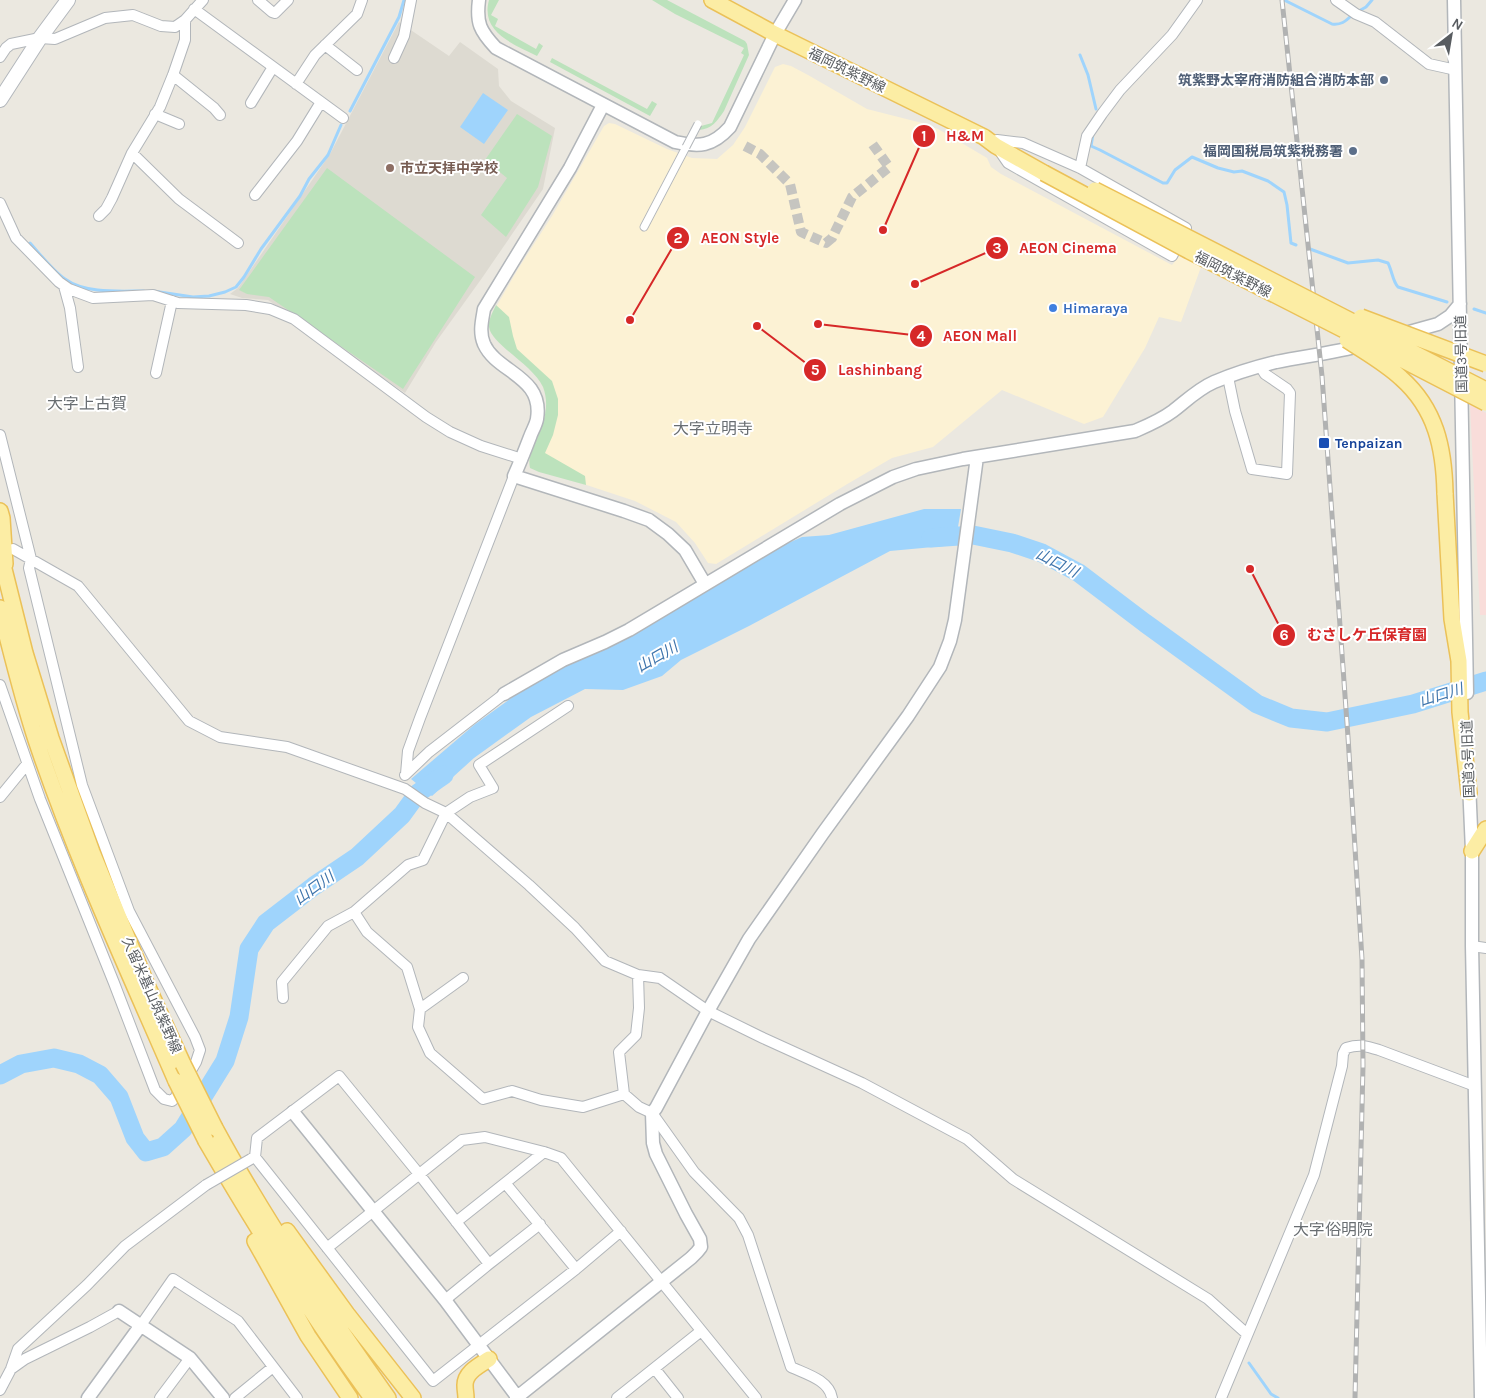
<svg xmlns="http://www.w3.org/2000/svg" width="1486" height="1398" font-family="Karla,'Noto Sans JP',sans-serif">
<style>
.commercial{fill:#fcf2d4}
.education{fill:#dddad1}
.medical{fill:#f9ddda}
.green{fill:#bce2bc}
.water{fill:#9fd4fc}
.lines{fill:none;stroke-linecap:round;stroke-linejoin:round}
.stream{stroke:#9fd4fc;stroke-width:3}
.river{stroke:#9fd4fc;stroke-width:19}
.minor-tunnel{stroke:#c6c5c0;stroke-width:10;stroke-dasharray:10 5;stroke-linecap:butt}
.pedestrian-casing{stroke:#b2b6ba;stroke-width:9}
.minor-casing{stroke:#b2b6ba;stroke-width:12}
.tertiary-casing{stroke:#b2b6ba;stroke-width:15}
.secondary-casing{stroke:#b3b7bc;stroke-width:16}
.primary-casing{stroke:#ebc158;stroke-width:18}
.pedestrian{stroke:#fff;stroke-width:7}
.minor{stroke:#fff;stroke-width:10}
.tertiary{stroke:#fff;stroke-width:12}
.secondary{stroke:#fff;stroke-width:14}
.primary{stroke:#fceda4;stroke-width:15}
.rail-casing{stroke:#b1b2b2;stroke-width:5}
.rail{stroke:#fff;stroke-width:3;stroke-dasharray:9;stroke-linecap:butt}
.pedestrian-bridge-casing{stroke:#b2b6ba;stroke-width:9;stroke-linecap:butt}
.minor-bridge-casing{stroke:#b2b6ba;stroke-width:12;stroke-linecap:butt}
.primary-bridge-casing{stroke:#ebc158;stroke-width:18;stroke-linecap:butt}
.pedestrian-bridge{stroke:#fff;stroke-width:7}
.minor-bridge{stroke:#fff;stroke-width:10}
.primary-bridge{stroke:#fceda4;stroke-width:15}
.service-dot{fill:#5c6f8a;stroke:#fff;stroke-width:2}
.education-dot{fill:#8d6e63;stroke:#fff;stroke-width:2}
.shop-dot{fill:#3f7fe0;stroke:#fff;stroke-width:2}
.transit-dot{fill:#1a4fb4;stroke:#fff;stroke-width:2}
.labels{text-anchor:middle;stroke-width:4;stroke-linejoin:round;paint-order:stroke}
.street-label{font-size:14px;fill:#585c60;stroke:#fff}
.service-label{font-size:14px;font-weight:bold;fill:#4e5e75;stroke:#fff;text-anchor:end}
.education-label{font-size:14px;font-weight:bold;fill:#785e54;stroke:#fff;text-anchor:start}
.shop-label{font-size:14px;font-weight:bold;fill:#366cbe;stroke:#fff;text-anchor:start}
.transit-label{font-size:14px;font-weight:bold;fill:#164399;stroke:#fff;text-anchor:start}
.water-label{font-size:15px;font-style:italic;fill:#3f75ac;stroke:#fff}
.quarter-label{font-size:16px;fill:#696e72;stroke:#fff}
.leader{fill:none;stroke:#d62828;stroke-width:2}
.callout-dot{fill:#d62828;stroke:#fff;stroke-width:2}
.mark-label{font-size:15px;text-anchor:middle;font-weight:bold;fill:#fff}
.callout-label{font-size:15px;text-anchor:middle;font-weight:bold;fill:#d62828;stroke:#fff;stroke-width:4;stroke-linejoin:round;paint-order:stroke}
</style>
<rect width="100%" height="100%" fill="#ebe8e0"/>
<!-- commercial -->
<path class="commercial" d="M783,64l8,2 17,9 59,34 55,14 16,6 49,29 4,9 10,7 171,91 9,-11 20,13 -20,55 -22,-5 -14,31 -42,69 -19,7 -82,-34 -69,57 -41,11 -43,25 -133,81 -8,-1 -13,-20 -19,-21 -41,-21 -100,-33 12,-49 2,-17 -11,-28 -23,-20 -19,-47 22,-38 34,-53 52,-90 5,-3 6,1 52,25 25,9 25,1 16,-14 12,-18 30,-60z"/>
<!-- education -->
<path class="education" d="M399,22l50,34 11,-14 38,27 1,17 12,15 44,27 -12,61 -61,89 -46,64 -31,51 -137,-93 -26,-2 -12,-4 8,-6 92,-134z"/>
<!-- medical -->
<path class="medical" d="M1470,405l16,8v202h-6z"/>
<!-- green -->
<path class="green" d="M489,0h10l-8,15 7,4 -3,7 41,23 3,-6 4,3 -6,10c-23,-12 -57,-23 -48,-56z
M652,0h15l78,41 2,3 2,11 -25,56c-7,10 -12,18 -25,19l2,-4 11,-3 32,-68 -3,-2 3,-5 -69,-34z
M552,58l95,51 5,-8 5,3 -7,12 -100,-54z
M517,114l35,22 -14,51 -32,50 -25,-22 26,-37 -22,-18z
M327,168l148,109 -72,112 -134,-92 -22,-3 -8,-4z
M496,305l13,12 4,19 4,13 35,32 6,18v16l-5,20 -8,18 40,23 1,9 -47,-13 -9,-4c-2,-10 1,-13 4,-22 8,-20 17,-38 9,-59 -10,-22 -52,-43 -54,-60 -1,-6 4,-16 7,-22z"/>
<!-- water -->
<path class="water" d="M483,93l25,17 -24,34 -24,-17z
M924,509h37l-6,36 -65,6 -141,75 -68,34 -19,16 -39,14 -38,-1 -54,28 -57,41 -42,38 -21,-17 63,-54 51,-37 44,-24 194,-110 39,-17 27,-2z"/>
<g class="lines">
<!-- stream -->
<path class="stream" d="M1284,0l48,24c9,1 13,-2 20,-9
M1357,12l9,-5 6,-7
M1080,55l8,20 8,34
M350,111l49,-94 5,-17
M1093,134l-2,12 9,4 63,33h4l8,-13 17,-13 26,11 16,4 8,-1 26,10 16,11 3,13 4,38 5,2
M30,243c10,11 23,28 35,36 20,15 56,12 79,12
M1310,249l38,14 30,-3 10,3c4,8 5,19 10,24l49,15
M153,291l40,6 16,-1 16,-4 11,-5 8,-10 17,-28 39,-53 9,-17 19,-24 13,-30
M1474,309l12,4
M1249,1363l22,31 7,4"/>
<!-- river -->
<path class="river" d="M931,538l42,-3 39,8 30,10 37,20 66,50 112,81 34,14 36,4 86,-18 73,-23
M0,1075l21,-11 33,-6 25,6 21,11 19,22 16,41 11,14 17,-5 20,-18 42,-68 14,-44 10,-68 17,-26 48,-37 43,-29 45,-42 16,-22 26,-18"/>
<!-- minor-tunnel -->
<path class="minor-tunnel" d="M745,146l15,8 30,30 11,48 25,11 6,-5 20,-41 37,-30 -18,-25"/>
<defs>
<path id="pedestrian" d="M644,227l42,-80"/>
<path id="minor" d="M258,0l14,12 3,1 13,-13
M1336,0l20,14 19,8 54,42 27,6
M194,9l149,109
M325,45l32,25
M0,57l6,-9 5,-4 29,-6 15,1 50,-21 28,-3 28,11 14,1 10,-7 18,-20
M394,58l10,-22 7,-36
M173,75l41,33 6,7
M296,84l19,-29 42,-41 5,-14
M251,103l22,-36
M155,114l24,10
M997,140l26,3 57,25 106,60 -14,28 -164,-93 -9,-13
M132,153l47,46 59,44
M1080,168l7,-32 15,-22 18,-24 52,-55 25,-35
M255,195l42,-54 24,-39
M0,203l16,35 43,44 10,7 24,9 60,-3 25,8 68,2 24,4 24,10 132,98 24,15 31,14 41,13
M99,216l7,-7 6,-11 20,-45 28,-46 13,-32 12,-35v-20
M64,286l6,22 8,59
M156,373l16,-72
M1228,377l7,34 17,58 35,5 3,-81 -3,-4 -22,-15 -5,-8
M0,435l31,124 -2,9 53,217 47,126 66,126 5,13 -4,12 -21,36 -3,3 -8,-2 -9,-9 -41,-107 -74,-184 -40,-114
M13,549l65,37 111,135 31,16 67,10 118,42 20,14 21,10 83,72 46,43 30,33 33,14 22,3 48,33 55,27 99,45 105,56 46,40 195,120 39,35
M406,774l2,-23 12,-33 94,-242
M405,775l24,-23 75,-58
M0,797l27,-33
M354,912l13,20 40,35 13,42 -2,18 12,26 53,46 29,-8 29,9 42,7 41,-13
M1472,946l14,2
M638,975l1,33 -3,27 -17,17 5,42 15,13 13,6 42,59 45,46 9,17 43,132c15,7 38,13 41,31
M283,998l-1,-16 46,-56 26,-14 54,-47 15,-5 23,-47 24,-16 23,-9 -14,-23 89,-59
M420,1009l43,-31
M255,1157l178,224 143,-112 45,-38
M251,1159l4,-2 2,-19 82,-62 80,98 70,90
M506,1184l70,85
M456,1222l88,-70
M327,1248l135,-108 23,-3 59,15 17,6 195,240
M445,1300l44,-36 51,-40
M141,1325l32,-46 65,42 59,77
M11,1369l14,-10 65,-32 29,-16
M655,1369l23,29
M0,1390l11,-21 7,-20 69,-64 38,-39 81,-61
M160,1398l30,-40
M235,1398l38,-31
M617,1398l84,-67
M1221,1398l93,-223 28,-109 1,-12 3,-6c14,-4 20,-2 33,2l96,36"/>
<path id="tertiary" d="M479,0c-3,23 1,31 17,48l179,94c24,5 37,5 55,-15l45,-93 20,-34
M1454,0l13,693
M603,105l-33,63 -86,141c-2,12 -5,23 0,35 13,29 60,32 53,75 -1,6 -5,12 -7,18 -5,13 -10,26 -16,39l110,35 25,9 19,14 17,16 20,34
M1402,334l36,-10 12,-8 10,-12
M504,694l59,-34 42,-18 24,-12 211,-126 53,-27 23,-8 47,-10 172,-28c14,-6 26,-11 38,-20 13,-10 25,-22 41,-29 19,-8 41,-15 62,-20 29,-6 58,-9 87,-17
M1469,783l3,68v95l9,452
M293,1112l152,188 73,98
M119,1311l71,47 33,40
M88,1398l53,-73
M516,1398l175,-140 6,-6 4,-5 -1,-8 -14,-25 -30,-60 -3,-11 -1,-30 4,-5 52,-97 41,-72 74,-106 85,-117 32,-49 10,-26 5,-21 22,-163"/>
<path id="secondary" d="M0,100l40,-62 28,-38"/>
<path id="primary" d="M712,0l63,34 209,103 12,9 48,27
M1445,493l7,126 7,42 1,51 9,81
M0,511l2,7 3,46
M0,553l25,100 26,85 41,114 54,131 37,81
M0,608c11,44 22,89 36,132 39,116 91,228 140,341
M1472,851l14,-22
M215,1128c51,94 111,183 173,270
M206,1141c51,88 106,175 166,257
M287,1231l60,83 66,84
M255,1241l53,95 42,62
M466,1398c0,-4 -1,-8 -1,-13 0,-13 15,-20 24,-26"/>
</defs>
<!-- pedestrian casing -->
<use href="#pedestrian" class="pedestrian-casing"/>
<!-- minor casing -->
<use href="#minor" class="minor-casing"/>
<!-- tertiary casing -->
<use href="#tertiary" class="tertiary-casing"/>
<!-- secondary casing -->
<use href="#secondary" class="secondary-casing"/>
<!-- primary casing -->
<use href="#primary" class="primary-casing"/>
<!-- pedestrian -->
<use href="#pedestrian" class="pedestrian"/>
<!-- minor -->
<use href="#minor" class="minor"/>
<!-- tertiary -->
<use href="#tertiary" class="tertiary"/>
<!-- secondary -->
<use href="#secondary" class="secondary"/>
<!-- primary -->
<use href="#primary" class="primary"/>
<defs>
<path id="rail" d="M1282,0l40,376 26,361 14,222 1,107 -8,332"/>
</defs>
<!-- rail casing -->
<use href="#rail" class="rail-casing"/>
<!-- rail -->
<use href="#rail" class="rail"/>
<defs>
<path id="pedestrian-bridge" d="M686,147l12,-23"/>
<path id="minor-bridge" d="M206,1185l45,-26"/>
<path id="primary-bridge" d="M1044,173l145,78 210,107 87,45
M1095,190l391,200
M1361,317l125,47
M1347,340c18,12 38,23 54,38 35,31 43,70 44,115
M183,1064l32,64
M176,1081l30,60"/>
</defs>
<!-- pedestrian-bridge casing -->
<use href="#pedestrian-bridge" class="pedestrian-bridge-casing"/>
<!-- minor-bridge casing -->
<use href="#minor-bridge" class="minor-bridge-casing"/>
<!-- primary-bridge casing -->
<use href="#primary-bridge" class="primary-bridge-casing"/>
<!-- pedestrian-bridge -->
<use href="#pedestrian-bridge" class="pedestrian-bridge"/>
<!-- minor-bridge -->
<use href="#minor-bridge" class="minor-bridge"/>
<!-- primary-bridge -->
<use href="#primary-bridge" class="primary-bridge"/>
</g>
<!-- markers -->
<g class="service-dot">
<circle cx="1384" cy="80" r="5"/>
<circle cx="1353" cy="151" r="5"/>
</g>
<circle class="education-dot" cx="390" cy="168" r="5"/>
<circle class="shop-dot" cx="1053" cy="308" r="5"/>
<rect class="transit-dot" x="1318" y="437" width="12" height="12" rx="2.5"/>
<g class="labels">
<!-- street labels -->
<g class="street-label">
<text transform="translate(847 70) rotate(26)" y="5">福岡筑紫野線</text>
<text transform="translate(1233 274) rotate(27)" y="5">福岡筑紫野線</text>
<text transform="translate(1461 354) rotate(-91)" y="5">国道3号旧道</text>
<text transform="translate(1468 759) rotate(-92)" y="5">国道3号旧道</text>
<text transform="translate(152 995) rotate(66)" y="5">久留米基山筑紫野線</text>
</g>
<!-- service labels -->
<g class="service-label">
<text x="1374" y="85">筑紫野太宰府消防組合消防本部</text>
<text x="1343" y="156">福岡国税局筑紫税務署</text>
</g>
<!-- education labels -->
<g class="education-label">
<text x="400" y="173">市立天拝中学校</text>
</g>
<!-- shop labels -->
<g class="shop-label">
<text x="1063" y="313">Himaraya</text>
</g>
<!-- transit labels -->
<g class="transit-label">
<text x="1335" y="448">Tenpaizan</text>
</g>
<!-- water labels -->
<g class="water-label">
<text transform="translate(1057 563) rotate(27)" y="5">山口川</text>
<text transform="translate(657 657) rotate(-30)" y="5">山口川</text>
<text transform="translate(1441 695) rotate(-17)" y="5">山口川</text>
<text transform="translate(314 888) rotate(-36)" y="5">山口川</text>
</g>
<!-- quarter labels -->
<g class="quarter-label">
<text x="87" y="409">大字上古賀</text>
<text x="713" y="434">大字立明寺</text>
<text x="1333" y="1235">大字俗明院</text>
</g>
</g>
<!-- callouts -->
<path class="leader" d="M883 230L924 136M630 320L678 238M915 284L997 248M818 324L921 336M757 326L815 370M1250 569L1284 635"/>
<g class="callout-dot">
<circle cx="883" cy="230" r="5"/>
<circle cx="630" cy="320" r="5"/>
<circle cx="915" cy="284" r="5"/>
<circle cx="818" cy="324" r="5"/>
<circle cx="757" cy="326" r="5"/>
<circle cx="1250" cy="569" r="5"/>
<circle cx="924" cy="136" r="12"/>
<circle cx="678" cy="238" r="12"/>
<circle cx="997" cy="248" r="12"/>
<circle cx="921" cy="336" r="12"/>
<circle cx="815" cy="370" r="12"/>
<circle cx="1284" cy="635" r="12"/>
</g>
<g class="mark-label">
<text x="924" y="141">1</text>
<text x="678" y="243">2</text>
<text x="997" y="253">3</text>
<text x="921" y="341">4</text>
<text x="815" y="375">5</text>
<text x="1284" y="640">6</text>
</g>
<g class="callout-label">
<text x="965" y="141">H&amp;M</text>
<text x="740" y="243">AEON Style</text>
<text x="1068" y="253">AEON Cinema</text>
<text x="980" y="341">AEON Mall</text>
<text x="880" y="375">Lashinbang</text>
<text x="1367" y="640">むさしケ丘保育園</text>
</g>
<!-- north arrow -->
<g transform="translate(1451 35) rotate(31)" stroke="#ffffff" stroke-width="4" paint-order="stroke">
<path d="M0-4L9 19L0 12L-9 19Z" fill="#585c60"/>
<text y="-8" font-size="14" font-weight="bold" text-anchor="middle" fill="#585c60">N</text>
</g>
</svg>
